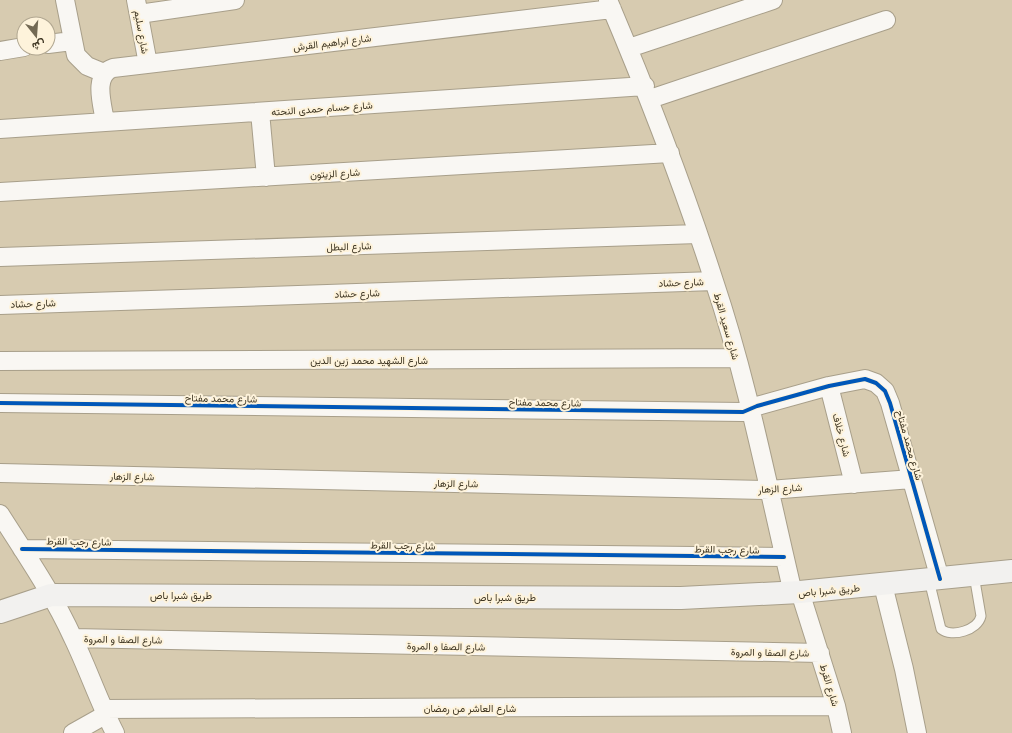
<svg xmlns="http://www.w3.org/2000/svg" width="1012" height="733" font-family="'Libre Baskerville',Vazirmatn,serif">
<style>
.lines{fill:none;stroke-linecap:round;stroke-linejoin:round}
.service-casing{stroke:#a89f8a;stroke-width:11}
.minor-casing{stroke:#a89f8a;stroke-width:20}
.secondary-casing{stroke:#a89f8a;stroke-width:24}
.service{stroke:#f9f7f3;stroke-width:9}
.minor{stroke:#f9f7f3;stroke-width:18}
.secondary{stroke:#f2f1ef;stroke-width:22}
.cycleway-casing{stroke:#fef3db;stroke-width:6}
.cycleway{stroke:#0057b8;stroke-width:4}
.labels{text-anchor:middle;stroke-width:4;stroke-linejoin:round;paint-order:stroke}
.street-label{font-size:10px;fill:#3d3421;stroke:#fef3db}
</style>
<rect width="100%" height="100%" fill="#d7cbb0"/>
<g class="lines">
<defs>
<path id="service" d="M929,580l12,49c11,9 37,1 40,-13l-7,-41"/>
<path id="minor" d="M65,0l11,55 11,11 17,7
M136,0l12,64
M608,0c39,92 75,185 106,281 34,101 54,207 79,312
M139,14l96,-14
M48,44l24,-3
M629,48l144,-48
M0,51l24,-4
M650,99l236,-79
M260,112l6,65
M105,122c-2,-16 -13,-47 8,-54l499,-59
M0,129l645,-43
M0,192l670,-39
M0,257l698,-23
M0,305l714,-24
M0,361l737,-3
M829,386l25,98
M0,403l743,9 14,-6 72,-20 36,-7 11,4 9,8 5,12 50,176
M0,473l769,17 143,-11
M0,514c26,41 53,80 73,124 15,31 26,64 42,95
M22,549l762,8
M883,585l21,84 13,64
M800,592l36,114 6,27
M73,638l747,15
M103,709l733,-3
M73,733l32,-18"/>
<path id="secondary" d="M0,612l51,-17 630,3 119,-6 212,-21"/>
</defs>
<!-- service casing -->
<use href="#service" class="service-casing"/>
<!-- minor casing -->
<use href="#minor" class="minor-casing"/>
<!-- secondary casing -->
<use href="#secondary" class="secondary-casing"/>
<!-- service -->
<use href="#service" class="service"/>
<!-- minor -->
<use href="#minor" class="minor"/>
<!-- secondary -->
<use href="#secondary" class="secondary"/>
<defs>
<path id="cycleway" d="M0,403l743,9 14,-6 72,-20 36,-7 11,4 9,8 5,12 50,176
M22,549l762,8"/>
</defs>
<!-- cycleway casing -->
<use href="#cycleway" class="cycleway-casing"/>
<!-- cycleway -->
<use href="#cycleway" class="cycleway"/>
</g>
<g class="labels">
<!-- street labels -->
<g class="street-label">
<text transform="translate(142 32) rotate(80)" y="4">شارع سليم</text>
<text transform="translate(332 42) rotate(-7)" y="4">شارع ابراهيم القرش</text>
<text transform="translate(322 108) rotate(-4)" y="4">شارع حسام حمدى النحته</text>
<text transform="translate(335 173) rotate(-3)" y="4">شارع الزيتون</text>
<text transform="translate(349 246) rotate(-2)" y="4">شارع البطل</text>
<text transform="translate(681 282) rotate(-2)" y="4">شارع حشاد</text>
<text transform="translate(357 293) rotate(-2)" y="4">شارع حشاد</text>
<text transform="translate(33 303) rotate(-2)" y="4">شارع حشاد</text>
<text transform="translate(727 326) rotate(74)" y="4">شارع سعيد القرط</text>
<text x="369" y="364">شارع الشهيد محمد زين الدين</text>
<text transform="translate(221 398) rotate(1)" y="4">شارع محمد مفتاح</text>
<text transform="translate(545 402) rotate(1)" y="4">شارع محمد مفتاح</text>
<text transform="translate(842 435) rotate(75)" y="4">شارع خلاف</text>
<text transform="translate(910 445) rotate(74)" y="4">شارع محمد مفتاح</text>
<text transform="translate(132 476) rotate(1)" y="4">شارع الزهار</text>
<text transform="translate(456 483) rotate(1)" y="4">شارع الزهار</text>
<text transform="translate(780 488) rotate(-3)" y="4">شارع الزهار</text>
<text transform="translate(79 541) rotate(1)" y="4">شارع رجب القرط</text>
<text transform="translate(403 545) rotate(1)" y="4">شارع رجب القرط</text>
<text transform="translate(727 549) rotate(1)" y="4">شارع رجب القرط</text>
<text transform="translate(829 590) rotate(-5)" y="4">طريق شبرا باص</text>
<text x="181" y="599">طريق شبرا باص</text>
<text x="505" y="601">طريق شبرا باص</text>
<text transform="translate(123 639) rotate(1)" y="4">شارع الصفا و المروة</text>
<text transform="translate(446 646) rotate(1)" y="4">شارع الصفا و المروة</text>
<text transform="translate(770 652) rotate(1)" y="4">شارع الصفا و المروة</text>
<text transform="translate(830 685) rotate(73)" y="4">شارع القرط</text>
<text x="470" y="712">شارع العاشر من رمضان</text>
</g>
</g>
<!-- north arrow -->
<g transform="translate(36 36) rotate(163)"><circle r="19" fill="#fef3db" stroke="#b1a791"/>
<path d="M0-3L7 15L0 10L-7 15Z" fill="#736953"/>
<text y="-6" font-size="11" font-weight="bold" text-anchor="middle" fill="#3d3421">ش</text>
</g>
</svg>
